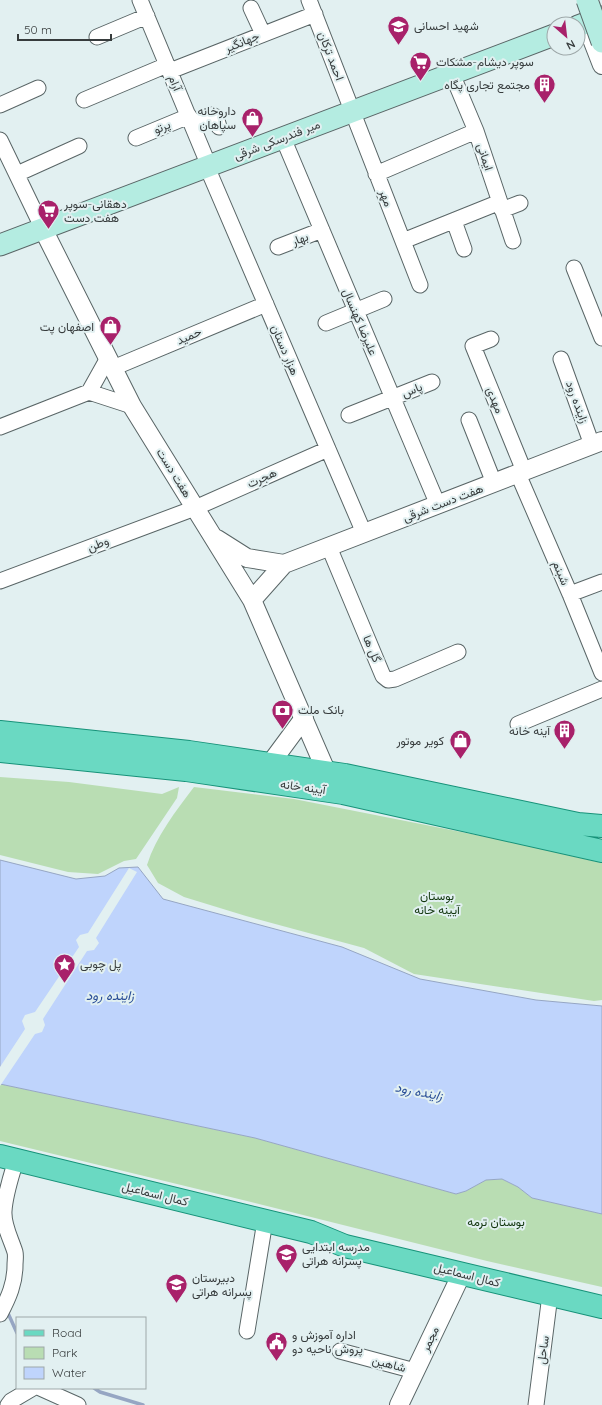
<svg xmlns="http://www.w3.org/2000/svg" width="602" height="1405" font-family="Quicksand,Vazirmatn,sans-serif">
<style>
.green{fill:#b9ddb3}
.water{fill:#bfd4fc;stroke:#96a6c3}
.pier{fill:#e2f0f1}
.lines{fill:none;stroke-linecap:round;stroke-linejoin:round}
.stream{stroke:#96a6c3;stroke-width:3.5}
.minor-casing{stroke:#596566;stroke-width:17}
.tertiary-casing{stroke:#596566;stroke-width:20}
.secondary-casing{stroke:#596566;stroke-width:23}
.primary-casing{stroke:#179279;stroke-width:24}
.minor{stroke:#fff;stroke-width:15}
.tertiary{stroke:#fff;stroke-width:18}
.secondary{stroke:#b4ece1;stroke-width:21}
.primary{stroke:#6ad9c2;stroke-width:22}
.secondary-bridge-casing{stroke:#596566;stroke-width:23;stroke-linecap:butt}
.secondary-bridge{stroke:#b4ece1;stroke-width:21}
.labels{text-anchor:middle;stroke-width:4;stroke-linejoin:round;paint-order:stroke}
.poi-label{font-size:12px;fill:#373c3d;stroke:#e2f0f1;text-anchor:start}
.street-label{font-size:12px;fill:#373c3d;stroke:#e2f0f1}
.park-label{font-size:12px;fill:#11350d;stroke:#e2f0f1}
.water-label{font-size:13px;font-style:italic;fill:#284d97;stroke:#e2f0f1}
</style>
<rect width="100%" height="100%" fill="#e2f0f1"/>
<!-- green -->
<path class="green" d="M0,777l69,5 93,12 17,-7 -2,11 -41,61 -12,2 -26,13 -30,-2 -68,-17z
M194,787l100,12 213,42 95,22v137l-8,1 -180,-27 -50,-26 -118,-32 -62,-19 -26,-14 -11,-18c9,-29 29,-54 47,-78z
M0,1084l255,54 201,56 10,-3 20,-11 16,-1 16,8 14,11 70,16v73l-115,-26 -240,-60 -247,-60z"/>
<!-- water -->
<path class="water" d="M0,860l76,19 29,-3 14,-8 19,-1 25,32 179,48 78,32 116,21 66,6v208l-70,-16 -14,-11 -16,-8 -16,1 -20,11 -10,3 -201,-56 -255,-54z"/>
<!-- pier -->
<path class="pier" d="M129,868l8,4 -41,66 3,5 -5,7 -7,1 -44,68 2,6 -3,7 -7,2 -35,52v-19l25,-38 -3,-8 3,-6 10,-3 44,-65 -3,-7 4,-5 8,-2z"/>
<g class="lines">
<!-- stream -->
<path class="stream" d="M7,1311l10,22
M94,1388l6,4 43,13"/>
<defs>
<path id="minor" d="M140,0l69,166
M309,0l111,285
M251,8l12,26
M97,37l50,-21
M170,71l145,-57
M452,74l24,57 37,110
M84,100l83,-35
M0,105l38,-17
M192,124l20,-9 4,2 3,10
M136,138l53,-22
M283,138l155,367
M0,140l43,89
M207,167l157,366
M17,174l62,-28
M376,174l100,-43
M502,210l18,-7
M454,221l10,28
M403,241l97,-39
M278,247l44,-17
M574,268l28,70
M326,323l58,-24
M491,339l-18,7 51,125
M108,358l-19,34 43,14
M561,359l31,86
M113,368l153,-64
M349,415l83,-33
M469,420l25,63
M0,427l89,-35
M518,474l52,120 32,79
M329,547l54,129 5,4 7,-1 63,-27
M0,581l195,-73 133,-59
M570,594l32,-12
M518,724l84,-35
M0,1314c9,-17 15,-31 15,-49 0,-4 1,-9 0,-13 -4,-13 -12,-27 -11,-41 1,-17 7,-34 12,-51
M247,1331l18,-110
M340,1351l75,20
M40,1388l38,17
M8,1405l3,-4 22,-13
M536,1405l14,-110"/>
<path id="tertiary" d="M588,29l14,36
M43,229l89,177 120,194 75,173
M217,539l30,19 37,6
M252,600l32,-36 318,-123
M270,764l34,-46
M399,1405l63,-132"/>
<path id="secondary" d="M578,26l24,-9
M0,245l554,-210"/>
<path id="primary" d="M0,732l189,20 156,23 233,49 24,2
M0,751l186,19 157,23 259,58
M0,1156l311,76 34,14 257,61"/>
</defs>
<!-- minor casing -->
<use href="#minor" class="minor-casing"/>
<!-- tertiary casing -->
<use href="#tertiary" class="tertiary-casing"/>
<!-- secondary casing -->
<use href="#secondary" class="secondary-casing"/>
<!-- primary casing -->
<use href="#primary" class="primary-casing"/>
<!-- minor -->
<use href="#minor" class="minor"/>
<!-- tertiary -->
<use href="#tertiary" class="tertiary"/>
<!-- secondary -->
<use href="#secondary" class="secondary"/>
<!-- primary -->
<use href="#primary" class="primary"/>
<defs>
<path id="secondary-bridge" d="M587,0l15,42"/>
</defs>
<!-- secondary-bridge casing -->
<use href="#secondary-bridge" class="secondary-bridge-casing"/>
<!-- secondary-bridge -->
<use href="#secondary-bridge" class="secondary-bridge"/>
</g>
<!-- icons -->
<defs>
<symbol id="school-pin" viewBox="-11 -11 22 30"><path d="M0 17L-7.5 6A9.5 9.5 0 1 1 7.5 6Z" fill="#a8216a" stroke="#e2f0f1"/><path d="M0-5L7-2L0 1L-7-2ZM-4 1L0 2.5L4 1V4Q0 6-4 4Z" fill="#fff"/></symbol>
<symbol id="supermarket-pin" viewBox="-11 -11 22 30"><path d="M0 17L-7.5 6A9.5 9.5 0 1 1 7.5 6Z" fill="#a8216a" stroke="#e2f0f1"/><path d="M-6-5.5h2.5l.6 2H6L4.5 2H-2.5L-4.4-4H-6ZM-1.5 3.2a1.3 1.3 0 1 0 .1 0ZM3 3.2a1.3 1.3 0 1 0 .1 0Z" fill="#fff"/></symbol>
<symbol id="building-pin" viewBox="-11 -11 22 30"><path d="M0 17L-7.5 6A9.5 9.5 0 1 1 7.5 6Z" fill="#a8216a" stroke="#e2f0f1"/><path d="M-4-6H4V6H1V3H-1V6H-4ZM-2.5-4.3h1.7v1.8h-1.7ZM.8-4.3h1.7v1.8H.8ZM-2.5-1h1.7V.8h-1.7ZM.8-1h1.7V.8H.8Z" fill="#fff"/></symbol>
<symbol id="shop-pin" viewBox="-11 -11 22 30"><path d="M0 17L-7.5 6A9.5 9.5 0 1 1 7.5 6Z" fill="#a8216a" stroke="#e2f0f1"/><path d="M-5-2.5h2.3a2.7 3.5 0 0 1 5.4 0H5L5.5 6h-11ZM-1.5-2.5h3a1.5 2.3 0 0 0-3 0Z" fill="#fff"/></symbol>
<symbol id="bank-pin" viewBox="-11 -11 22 30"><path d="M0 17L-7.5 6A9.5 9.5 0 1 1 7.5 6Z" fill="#a8216a" stroke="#e2f0f1"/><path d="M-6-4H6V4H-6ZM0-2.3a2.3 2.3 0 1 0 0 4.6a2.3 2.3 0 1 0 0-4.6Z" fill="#fff"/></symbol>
<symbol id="sight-pin" viewBox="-11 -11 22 30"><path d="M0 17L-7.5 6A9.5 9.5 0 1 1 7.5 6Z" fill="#a8216a" stroke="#e2f0f1"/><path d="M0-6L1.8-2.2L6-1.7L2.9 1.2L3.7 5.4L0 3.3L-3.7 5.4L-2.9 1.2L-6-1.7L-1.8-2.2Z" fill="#fff"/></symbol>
<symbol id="civic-pin" viewBox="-11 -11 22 30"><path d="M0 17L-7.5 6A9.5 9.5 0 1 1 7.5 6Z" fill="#a8216a" stroke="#e2f0f1"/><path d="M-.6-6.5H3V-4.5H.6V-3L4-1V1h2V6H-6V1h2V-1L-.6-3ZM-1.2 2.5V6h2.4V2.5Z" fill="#fff"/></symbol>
</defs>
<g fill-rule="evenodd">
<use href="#school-pin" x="386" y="14" width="25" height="34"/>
<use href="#supermarket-pin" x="408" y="50" width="25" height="34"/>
<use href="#building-pin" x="532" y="72" width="25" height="34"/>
<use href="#shop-pin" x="240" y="106" width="25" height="34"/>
<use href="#supermarket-pin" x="36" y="198" width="25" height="34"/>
<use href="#shop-pin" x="98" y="314" width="25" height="34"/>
<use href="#bank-pin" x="270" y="698" width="25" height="34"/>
<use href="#building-pin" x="552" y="718" width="25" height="34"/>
<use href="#shop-pin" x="448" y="728" width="25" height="34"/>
<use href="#sight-pin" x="52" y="952" width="25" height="34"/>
<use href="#school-pin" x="274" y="1242" width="25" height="34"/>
<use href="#school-pin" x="164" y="1272" width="25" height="34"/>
<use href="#civic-pin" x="264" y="1330" width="25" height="34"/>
</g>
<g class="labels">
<!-- poi labels -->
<g class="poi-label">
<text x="414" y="30">شهید احسانی</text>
<text x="436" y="66">سوپر دیشام-مشکات</text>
<text x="530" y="89" text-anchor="end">مجتمع تجاری پگاه</text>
<text x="236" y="115" text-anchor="end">داروخانه<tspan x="236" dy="14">سپاهان</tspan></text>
<text x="64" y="208">دهقانی-سوپر<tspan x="64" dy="14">هفت دست</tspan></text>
<text x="94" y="331" text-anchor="end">اصفهان پت</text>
<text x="298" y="714">بانک ملت</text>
<text x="550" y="735" text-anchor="end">آینه خانه</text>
<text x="444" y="745" text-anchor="end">کویر موتور</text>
<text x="80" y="968">پل چوبی</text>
<text x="302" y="1251">مدرسه ابتدایی<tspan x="302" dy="14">پسرانه هراتی</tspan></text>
<text x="192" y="1282">دبیرستان<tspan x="192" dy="14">پسرانه هراتی</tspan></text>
<text x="292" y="1339">اداره آموزش و<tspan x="292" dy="14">پروش ناحیه دو</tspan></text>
</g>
<!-- street labels -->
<g class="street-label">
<text transform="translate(242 42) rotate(-22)" y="4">جهانگیر</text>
<text transform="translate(331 56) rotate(69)" y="4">احمد ترکان</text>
<text transform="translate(175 83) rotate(67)" y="4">آرام</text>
<text transform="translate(162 127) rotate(-22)" y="4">پرتو</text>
<text transform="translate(277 140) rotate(-21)" y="4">میر فندرسکی شرقی</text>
<text transform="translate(485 157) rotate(72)" y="4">ایمانی</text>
<text transform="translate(386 198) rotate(69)" y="4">مهر</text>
<text transform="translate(300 239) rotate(-22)" y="4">بهار</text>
<text transform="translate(360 322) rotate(67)" y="4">علیرضا کهنسال</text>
<text transform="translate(189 336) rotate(-23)" y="4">حمید</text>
<text transform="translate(285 350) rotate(67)" y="4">هزار دستان</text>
<text transform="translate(412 390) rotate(-22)" y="4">پاس</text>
<text transform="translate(495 400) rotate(68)" y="4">مهدی</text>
<text transform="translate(577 402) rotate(70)" y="4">زاینده رود</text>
<text transform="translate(174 473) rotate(58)" y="4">هفت دست</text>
<text transform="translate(262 478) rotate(-24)" y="4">هجرت</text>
<text transform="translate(443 503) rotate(-21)" y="4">هفت دست شرقی</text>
<text transform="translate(98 544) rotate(-21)" y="4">وطن</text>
<text transform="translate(561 573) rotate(67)" y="4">شبنم</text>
<text transform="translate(372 649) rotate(67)" y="4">گل ها</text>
<text transform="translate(303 787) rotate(8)" y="4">آیینه خانه</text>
<text transform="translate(155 1194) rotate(14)" y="4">کمال اسماعیل</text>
<text transform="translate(467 1275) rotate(14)" y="4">کمال اسماعیل</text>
<text transform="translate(430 1339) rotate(-64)" y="4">مجمر</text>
<text transform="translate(543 1350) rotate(-82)" y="4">ساحل</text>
<text transform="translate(389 1364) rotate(15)" y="4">شاهین</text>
</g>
<!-- park labels -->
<g class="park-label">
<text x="437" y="900">بوستان<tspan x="437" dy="14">آیینه خانه</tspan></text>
<text x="496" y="1226">بوستان ترمه</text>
</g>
<!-- water labels -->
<g class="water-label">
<text x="110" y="1000">زاینده رود</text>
<text transform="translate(419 1091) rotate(11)" y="5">زاینده رود</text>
</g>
</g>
<!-- legend -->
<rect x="16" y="1317" width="130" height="72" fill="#e2f0f1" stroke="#9ea8a9"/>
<rect x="24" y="1330" width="20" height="6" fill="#6ad9c2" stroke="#9ea8a9"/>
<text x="52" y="1337" font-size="12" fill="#373c3d">Road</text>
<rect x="24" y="1347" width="20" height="12" fill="#b9ddb3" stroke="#9ea8a9"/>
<text x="52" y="1357" font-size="12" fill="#373c3d">Park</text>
<rect x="24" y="1367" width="20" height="12" fill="#bfd4fc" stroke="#9ea8a9"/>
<text x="52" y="1377" font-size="12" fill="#373c3d">Water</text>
<!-- north arrow -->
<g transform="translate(566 36) rotate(152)"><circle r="19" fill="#e2f0f1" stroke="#9ea8a9"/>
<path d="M0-3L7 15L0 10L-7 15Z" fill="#a8216a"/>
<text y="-6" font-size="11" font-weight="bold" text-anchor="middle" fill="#373c3d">N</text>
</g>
<!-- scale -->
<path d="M18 34v6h93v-6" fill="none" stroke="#373c3d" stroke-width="2"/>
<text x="24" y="34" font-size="12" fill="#373c3d" stroke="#e2f0f1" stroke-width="3" paint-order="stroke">50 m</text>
</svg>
